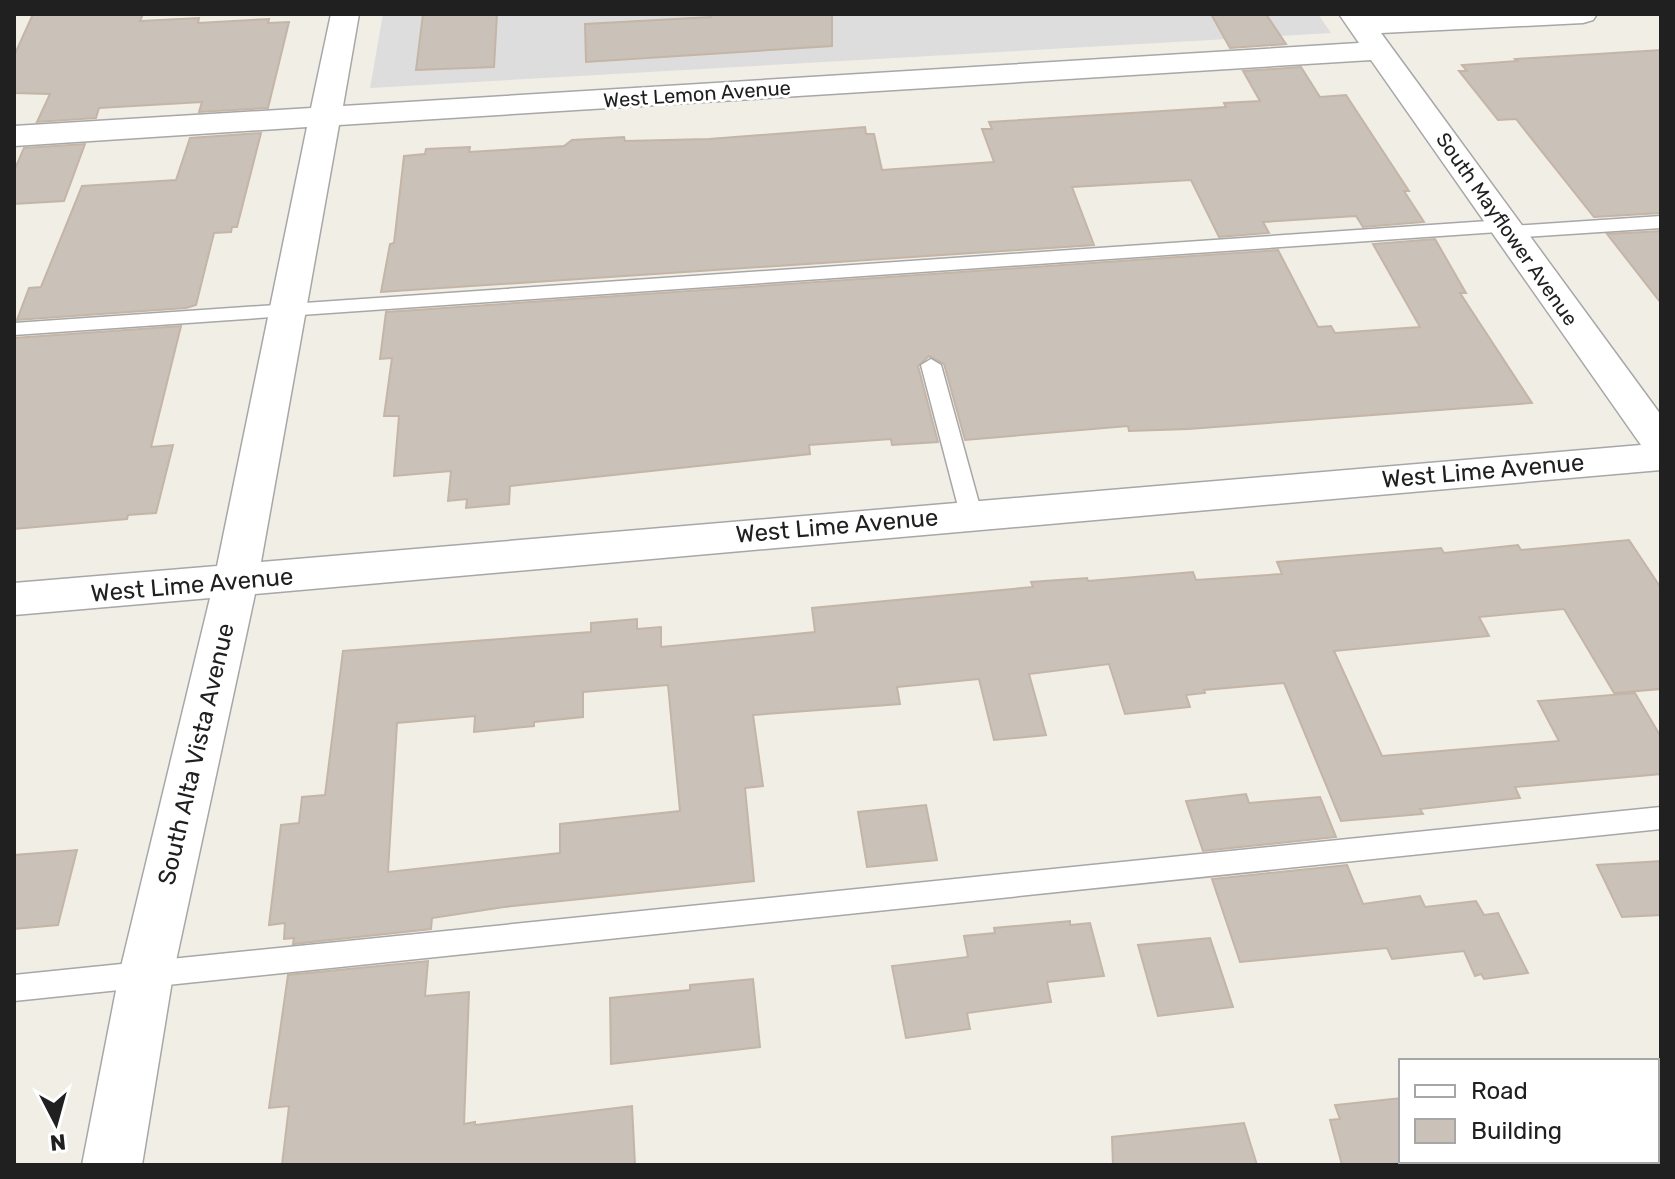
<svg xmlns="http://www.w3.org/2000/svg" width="1675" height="1179" font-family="Rubik,sans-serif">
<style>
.residential{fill:#dedddd}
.building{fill:#cac1b8;stroke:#c4b5a7;stroke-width:2;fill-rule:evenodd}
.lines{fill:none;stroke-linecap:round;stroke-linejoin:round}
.service-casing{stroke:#a7a7a7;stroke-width:3}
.minor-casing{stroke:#a7a7a7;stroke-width:3}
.service{fill:#fff;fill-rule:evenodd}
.minor{fill:#fff;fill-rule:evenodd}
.labels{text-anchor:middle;stroke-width:6;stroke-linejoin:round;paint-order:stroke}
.far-street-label{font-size:20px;fill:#202020;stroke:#fff}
.street-label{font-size:24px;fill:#202020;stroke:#fff}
</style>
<rect width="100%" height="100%" fill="#f1eee6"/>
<!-- residential -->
<path class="residential" d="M383,14h935l13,19 -961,55z"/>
<!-- building -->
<path class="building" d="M33,14h110l-3,7 59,-3 -1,5 71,-4 -1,4 21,-1 -21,86 -69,4 3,-10 -103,6 -3,10 -59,4 13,-28 -36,-1v-37z
M423,14h74l-3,53 -78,3z
M710,14h122v32l-246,16 -1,-38 126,-7z
M1211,14h55l20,30 -56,4z
M1661,50v163l-67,4 -78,-98 -18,1 -39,-49h8l-5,-6 55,-4 -2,-2z
M1301,67l19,30 26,-2 63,96h-5l20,31 -61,5 -7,-11 -93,6 6,11 -50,4 -28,-57 -119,7 22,58 -713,47 9,-48 4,-1 10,-87 21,-2 1,-5 44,-2 -1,5 95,-6 8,-6 52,-3 1,4 84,-2 156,-12 1,7h8l8,36 112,-8 -12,-33h10l-3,-7 237,-15 -2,-4 36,-2 -17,-30z
M261,133l-24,94h-5l-1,5 -17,1 -18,72 -10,3 -169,12 12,-32 12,-1 41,-101 94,-6 14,-42z
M85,144l-21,57 -50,3v-33l10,-23z
M1661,231v72l-54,-69z
M1435,239l31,54h-6l72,110 -344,26 -59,2 -1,-5 -163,14 -21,-76 -15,-8 -11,10 20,76 -46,3 -1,-6 -82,6 1,9 -300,32 -1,18 -43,4 1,-9 -19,2 3,-30 -57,5 5,-60h-15l8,-58 -12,1 6,-47 892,-62 40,77 13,-1 4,7 85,-6 -47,-83z
M181,326l-30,121 22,-2 -17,68 -28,2 -1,4 -113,10v-191z
M1629,540l32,48v101l-47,4 -50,-84 -85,8 10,19 -155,15 48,105 177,-15 -21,-40 97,-8 26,44v37l-146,13 5,11 -100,11 3,5 -82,7 -57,-138 -80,7 1,3 -19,2 4,12 -65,7 -16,-50 -80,10 17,61 -52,5 -15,-61 -82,8 3,17 -147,11 10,71 -18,2 9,93 -250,26 -72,11 -1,11 -138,15 1,-6 -10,1 1,-16 -16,2 12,-100 18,-2 3,-26 23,-2 18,-144 248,-19v-9l46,-4v10l24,-2v20l154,-15 -3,-24 221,-21 -2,-5 56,-4 1,3 105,-9 3,8 86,-6 -5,-12 164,-14 3,5 74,-8 3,5zM668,685l12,126 -120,13v29l-172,19 9,-149 78,-7 -1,16 60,-6v-4l49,-5v-25z
M1246,794l3,9 71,-6 16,40 -133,14 -17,-50z
M926,805l11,55 -70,7 -9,-55z
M77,850l-19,75 -44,4v-74z
M1661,861v54l-39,2 -25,-52z
M1347,865l16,39 57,-8 5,11 51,-6 8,14 14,-2 30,60 -44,6 -3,-5 -6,2 -11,-25 -72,8 -5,-11 -147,14 -28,-83z
M1070,921v4l20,-2 14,53 -57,6 4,20 -84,11 3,16 -64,9 -14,-72 76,-9 -4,-21 31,-3 -1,-5z
M1210,938l23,69 -75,9 -20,-71z
M428,961l-3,35 44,-4 -5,132 11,-2v3l157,-19 3,59h-353l7,-59 -20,2 19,-133z
M753,979l7,68 -149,17 -1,-66 80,-8v-5z
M1401,1098v67h-59l-12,-45 10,-1 -5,-14z
M1244,1123l13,42h-144l-1,-28z"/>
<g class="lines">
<defs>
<path id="service" d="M1661,216v12l-154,10 -9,-6 -1484,103v-12l1489,-103 9,6z
M931,359l10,6 41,149 -3,6h-16l-3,-6 -39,-149z
M1661,807v22l-1647,172v-26z"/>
<path id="minor" d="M331,14h28l-16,92 1016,-63 -20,-29h258l-4,6 -10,3 -202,10 280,382v55l-1406,124 -82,381 -31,190h-60l37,-190 91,-377 -196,17v-32l203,-17 90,-439 -293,19v-20l297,-18zM1371,60l270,385 -1380,117 78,-437z"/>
</defs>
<!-- service casing -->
<use href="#service" class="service-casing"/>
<!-- minor casing -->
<use href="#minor" class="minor-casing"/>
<!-- service -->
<use href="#service" class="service"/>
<!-- minor -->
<use href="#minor" class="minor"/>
</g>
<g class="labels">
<!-- far-street labels -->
<g class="far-street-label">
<text transform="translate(697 94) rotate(-4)" y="7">West Lemon Avenue</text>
<text transform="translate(1507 229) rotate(55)" y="7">South Mayflower Avenue</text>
</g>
<!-- street labels -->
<g class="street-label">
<text transform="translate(1483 471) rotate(-5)" y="8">West Lime Avenue</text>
<text transform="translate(837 526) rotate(-5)" y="8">West Lime Avenue</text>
<text transform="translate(192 585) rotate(-5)" y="8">West Lime Avenue</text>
<text transform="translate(196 754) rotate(-77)" y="8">South Alta Vista Avenue</text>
</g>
</g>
<!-- border -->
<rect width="1675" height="1179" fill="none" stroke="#202020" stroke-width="32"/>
<!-- legend -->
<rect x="1399" y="1059" width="260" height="104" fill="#ffffff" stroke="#a6a6a6" stroke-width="2"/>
<rect x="1415" y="1085" width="40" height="12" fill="#ffffff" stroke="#a6a6a6" stroke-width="2"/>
<text x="1471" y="1099" font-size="24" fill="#202020">Road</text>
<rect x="1415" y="1119" width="40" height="24" fill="#cac1b8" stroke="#a6a6a6" stroke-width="2"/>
<text x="1471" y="1139" font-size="24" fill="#202020">Building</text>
<!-- north arrow -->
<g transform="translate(56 1123) rotate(174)" stroke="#ffffff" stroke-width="6" paint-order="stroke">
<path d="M0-6L14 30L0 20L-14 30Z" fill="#202020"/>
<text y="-12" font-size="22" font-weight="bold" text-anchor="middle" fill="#202020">N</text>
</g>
</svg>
